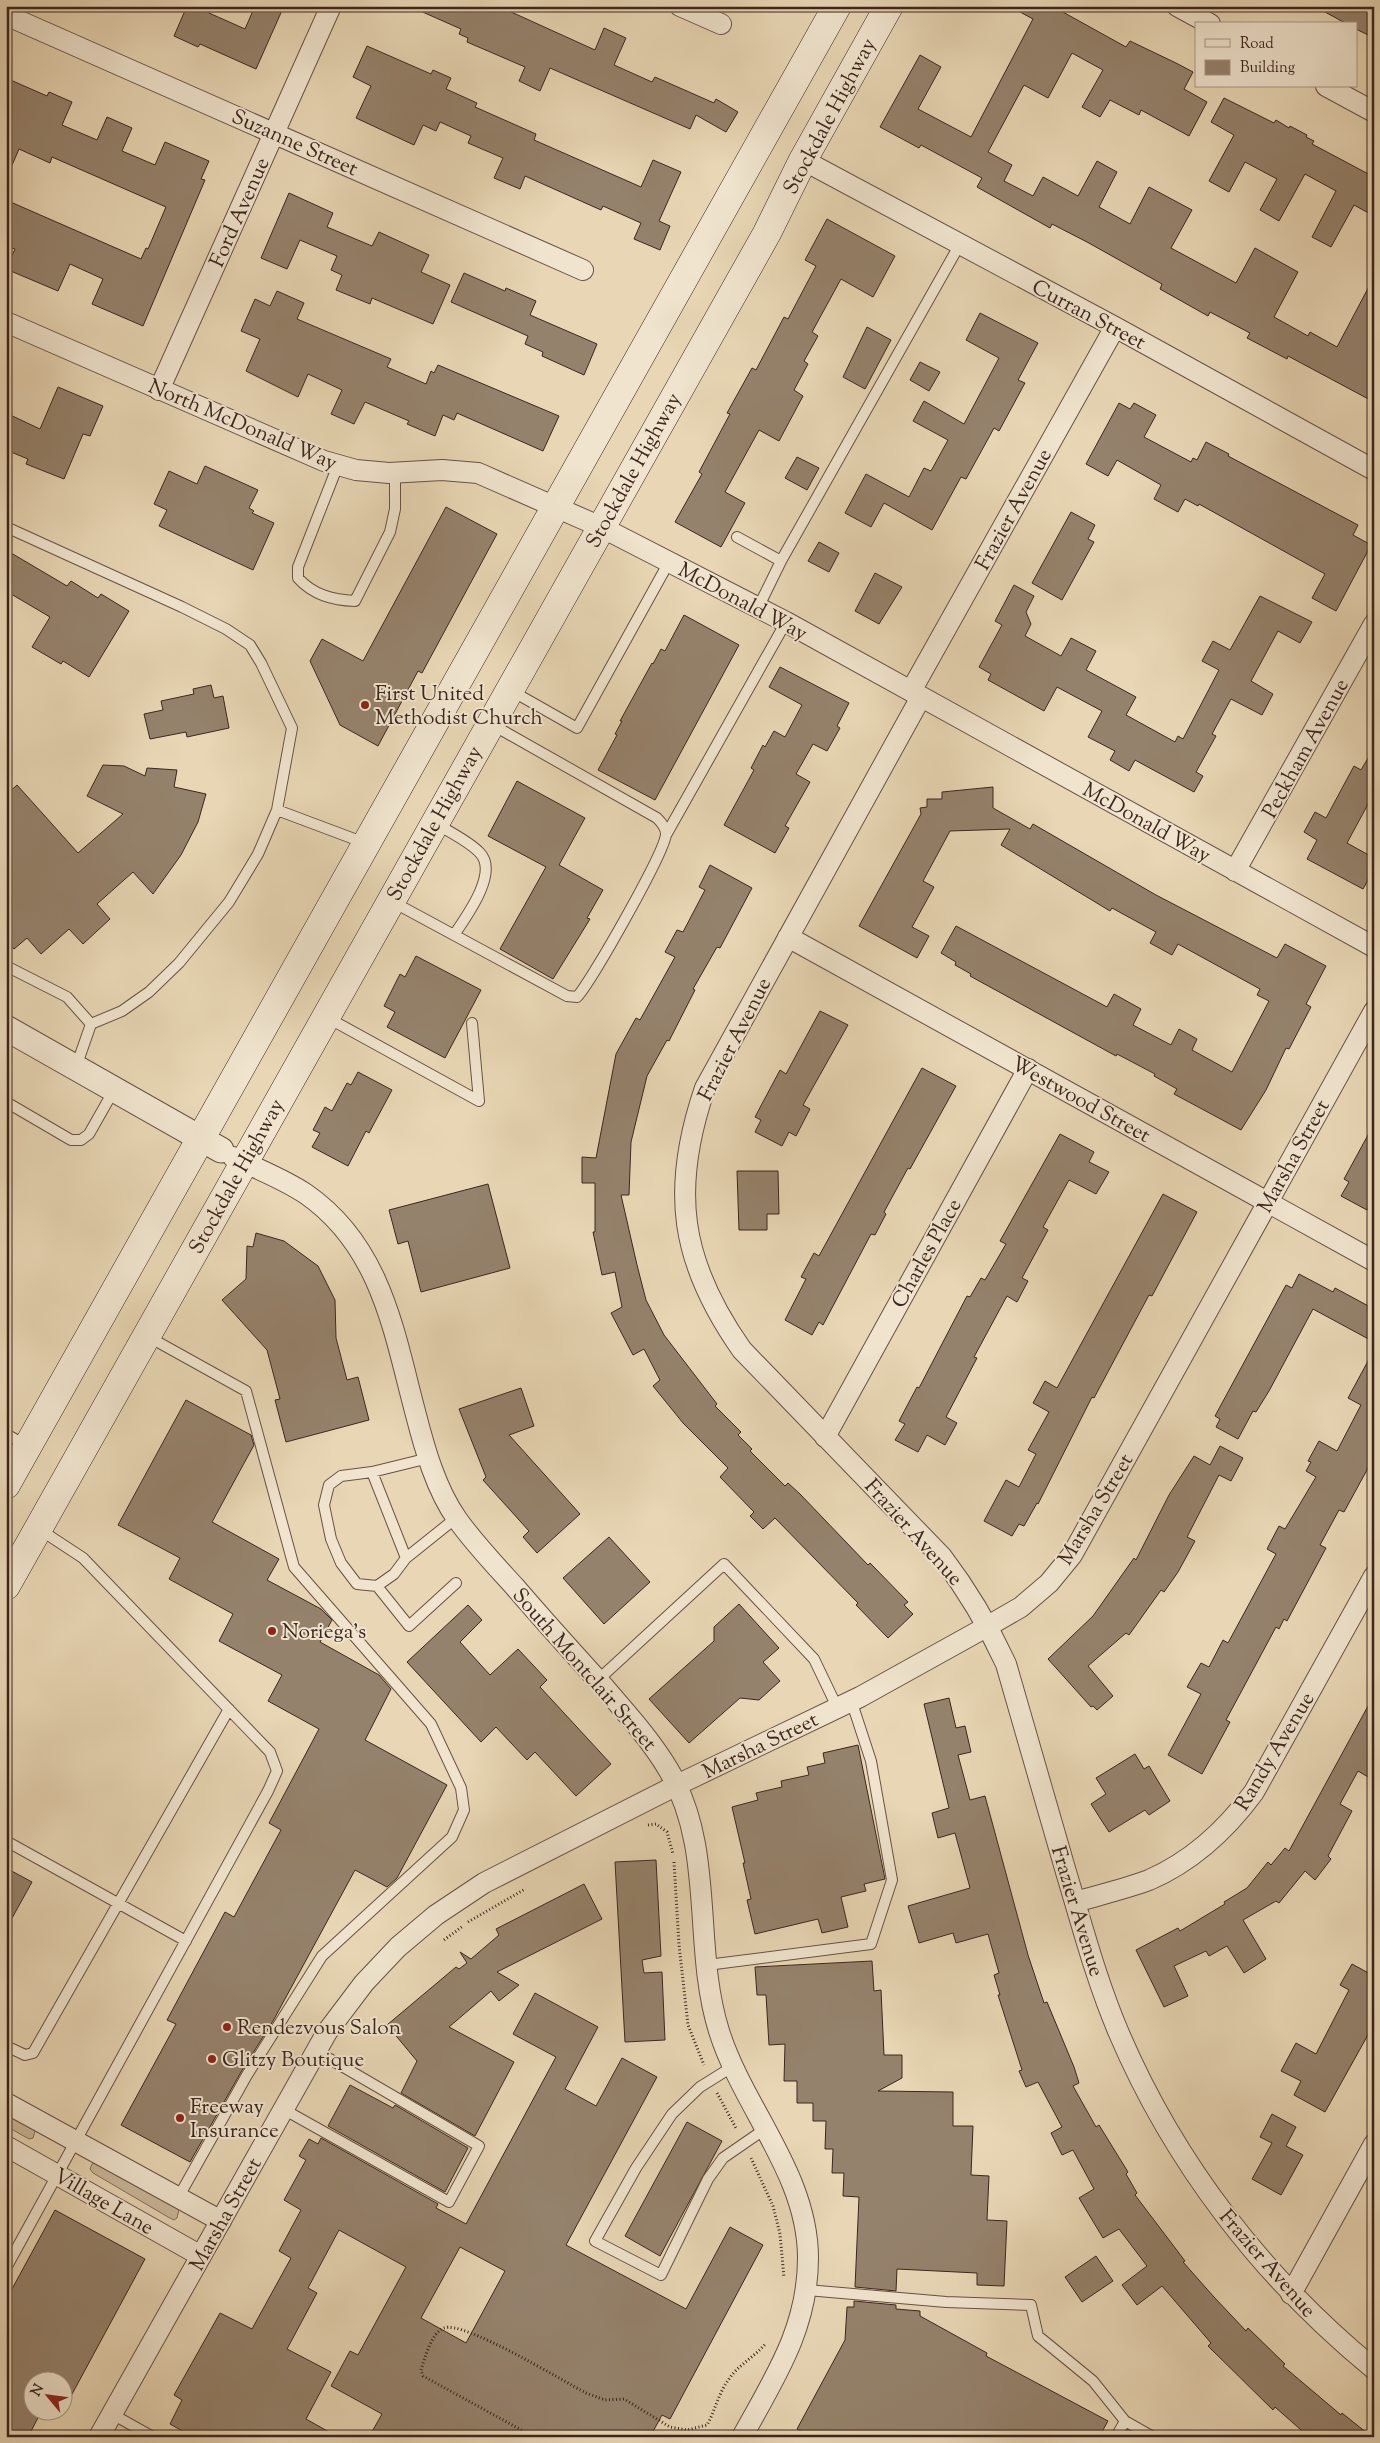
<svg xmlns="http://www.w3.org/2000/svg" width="1380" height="2443" font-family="'Sorts Mill Goudy',serif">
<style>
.green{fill:#cbb89a;stroke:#846f5c}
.building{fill:#95826c;stroke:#3c261e;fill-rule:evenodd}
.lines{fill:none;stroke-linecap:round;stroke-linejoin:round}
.service-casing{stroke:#675244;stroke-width:12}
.minor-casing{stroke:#675244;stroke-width:22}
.tertiary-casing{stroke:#675244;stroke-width:27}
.secondary-casing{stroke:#3c261e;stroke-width:29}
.path{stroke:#3c261e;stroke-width:3;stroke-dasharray:1 2.5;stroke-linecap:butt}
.service{stroke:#f0e4ce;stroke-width:10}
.minor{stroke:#f0e4ce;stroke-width:20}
.tertiary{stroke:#f0e4ce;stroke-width:25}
.secondary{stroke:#f0e4ce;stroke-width:28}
.poi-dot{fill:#8f2418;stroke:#f0e4ce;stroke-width:2}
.labels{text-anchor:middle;stroke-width:4;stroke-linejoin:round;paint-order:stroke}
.street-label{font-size:21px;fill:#3c261e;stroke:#f0e4ce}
.poi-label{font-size:21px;fill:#3c261e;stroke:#f0e4ce;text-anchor:start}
</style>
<rect width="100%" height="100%" fill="#e8d6b4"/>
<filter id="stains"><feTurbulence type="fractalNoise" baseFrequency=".004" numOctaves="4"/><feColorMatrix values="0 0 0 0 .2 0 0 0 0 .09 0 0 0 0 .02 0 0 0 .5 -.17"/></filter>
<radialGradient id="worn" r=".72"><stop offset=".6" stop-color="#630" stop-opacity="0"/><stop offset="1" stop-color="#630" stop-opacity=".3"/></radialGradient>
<!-- green -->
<path class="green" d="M6,2112l30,16 -3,10 -4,1 -23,-13z
M96,2162l83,47 -2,9 -3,2 -6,-3 -75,-44 -3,-4 2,-5z"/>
<!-- building -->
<path class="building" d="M187,6h25l-3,7 36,16 10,-23h29l-28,63 -56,-25 -2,3 -24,-11z
M409,6h89l97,44 9,-22 22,10 -12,27 38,17 3,-5 59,26 2,-4 22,13 -12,20 -30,-17 -6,14 -140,-61 -10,23 -21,-10 6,-14 -58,-25 1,-4 -9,-4 2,-5z
M1009,6h43l74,41 4,-6 46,22 17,9 -9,17 23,13 -18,34 -48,-26 -2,5 -29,-15 -10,17 -18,-10 21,-37 -31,-17 -24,45 -24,-13 -36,67 24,13 -8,16 29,15 10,-19 35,19 19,-35 20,11 -18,35 31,17 19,-37 43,23 -21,38 65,35 19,-35 43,24 -24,45 34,19 2,-4 27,15 37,-70v125l-86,-46 -1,3 -40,-21 3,-5 -40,-21 -2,4 -48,-27 2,-5 -75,-42 -35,-18 -2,4 -73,-41 5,-9 -61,-33 -2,3 -39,-21 40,-72 21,12 -23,42 53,28 62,-118z
M1314,6h60v32l-18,-9v-5h-9z
M367,46l64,28 2,-4 18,8 -5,11 31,14 -2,4 61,27 -2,6 107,47 12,-27 28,12 -22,49 11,5 -10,24 -26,-11 7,-16 -38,-17 -2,4 -76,-34 -5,13 -26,-11 9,-20 -35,-15 3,-7 -31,-14 -4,9 -13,-6 -9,20 -58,-27 15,-32 -18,-9z
M6,78l41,18 2,-4 23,10 -10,23 35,15 10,-23 25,11 -10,23 33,14 10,-23 44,19 -8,18 4,1 -62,146 -51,-22 11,-25 -33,-15 -12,27 -52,-22 9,-20 -9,-3v-46l135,59 5,-11 2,1 18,-42 -114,-50 -2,6 -31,-14 -13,30z
M1224,98l50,25 2,-3 13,8 1,-2 17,9 -1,2 8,4 -2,3 62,33v39l-20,-11 -23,42 -19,-10 24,-46 -31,-17 -26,47 -19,-11 17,-31 -32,-17 -16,30 -20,-11 25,-46 -23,-13z
M289,193l44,20 -6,14 45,19 7,-14 50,23 -8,17 29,13 -17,39 -61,-26 -2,6 -34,-14 6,-15 -11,-5 6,-14 -37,-16 -13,29 -26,-11z
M827,219l68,37 -22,41 -32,-18 -29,53 6,4 -14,25 4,3 -14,26 9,6 -24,45 -20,-11 -34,62 20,11 -24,44 -46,-25 27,-48 -3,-2 31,-58 -3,-1 25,-45 4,2 28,-53 4,2 28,-53 -11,-6z
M464,273l41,18 1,-3 30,13 -6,14 67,29 -13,31 -42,-19 1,-4 -18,-8 3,-8 -77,-34z
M277,291l27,12 -7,16 94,40 -4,8 39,17 5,-13 3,2 4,-8 121,51 -16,35 -86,-38 -3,7 -11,-5 -8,21 -28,-12 2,-3 -44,-19 -11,22 -23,-10 11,-24 -34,-16 -10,23 -52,-26 14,-32 -19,-8 14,-32 15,7z
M980,313l58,30 -20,37 7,3 -26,48 -5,-3 -28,51 -5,-2 -29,53 -48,-27 -13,24 -26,-14 21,-39 43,23 15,-29 7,3 17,-31 -35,-19 11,-20 40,23 35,-66 -33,-18z
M867,327l24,13 -26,49 -22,-12z
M920,362l20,10 -11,19 -19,-11z
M58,387l45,19 -13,30 -7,-2 -19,45 -38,-15 2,-5 -22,-9v-37l34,16z
M1119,403l11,6 4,-6 22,12 -12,22 47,25 2,-4 4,2 9,-18 23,12 -1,2 130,69 -5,10 18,10 -35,66 -24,-13 13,-24 -126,-70 -1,2 -13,-7 -7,13 -24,-13 7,-14 -44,-25 -9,16 -22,-12z
M797,457l22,11 -12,22 -22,-12z
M205,466l53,24 -9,18 5,3 -2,2 22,10 -21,47 -94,-44 8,-16 -13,-6 15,-33 28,13z
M446,507l51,27 -75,139 -4,-2 -40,75 -38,-21 -30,-64 12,-22 41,22z
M1071,512l24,13 -7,14 6,3 -32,58 -30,-17z
M819,542l20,11 -10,19 -21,-11z
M6,550l61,36 4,-5 27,17 3,-4 28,17 -40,66 -26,-16 -2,3 -29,-17 18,-30 -44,-26z
M875,573l27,14 -23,37 -24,-13z
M1014,585l20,11 -8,16 5,12 -6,12 36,20 10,-18 25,13 -10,19 50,27 -10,18 49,27 3,-6 5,3 36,-69 -17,-9 11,-20 17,9 30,-54 52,26 -12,21 -22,-12 -27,50 22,13 -11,21 -31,-16 -19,35 4,2 -20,36 7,4 -9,16 -59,-32 -6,11 -19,-11 5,-9 -27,-14 14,-26 -45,-24 -13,24 -56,-31 3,-6 -12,-7 23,-42 -7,-4z
M684,615l55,30 -84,155 -57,-30 19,-35 -2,-1 7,-13h-2l32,-58 1,1 8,-15 4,2z
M780,667l69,36 -12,23 3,2 -13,23 -14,-7 -17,30 14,8 -25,44 4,2 -14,25 -51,-28 30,-55 -3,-2 12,-23 2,2 9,-16 11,6 17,-32 -33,-18z
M211,685l3,13 9,-2 6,32 -42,9 -1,-5 -36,7 -6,-25 19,-4 -2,-9 33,-7 -1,-5z
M1374,748v45l-27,50 27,15v11l-11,20 -56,-30 10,-19 -13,-8 11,-20 11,6 28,-52 7,4z
M103,765l21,1 21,10 2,-8 30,2 -3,17 32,7 -8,28 -17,33 -28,39 -20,-22 -36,32 13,15 -27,25 -14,-15 -28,25 -14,-16 -13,11 -8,-9v-145l11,-10 61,68 45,-39 -36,-18z
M517,781l68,37 -26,47 44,25 -16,28 3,1 -37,60 -53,-30 46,-82 -58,-31z
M993,787v21l37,21 3,-5 123,71 121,63 8,-14 41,22 -20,38 5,3 -10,19 -12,23 -3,-1 -20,42 -25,40 -67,-36 3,-5 -23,-13 1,-2 -38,-20 -1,2 -146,-80 1,-2 -16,-9 1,-3 -15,-9 15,-27 151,81 7,-13 27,15 -8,16 38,20 8,-16 18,10 -5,11 40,22 37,-71 -12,-6 3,-6 -82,-45 -6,11 -22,-12 6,-11 -44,-24 -2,3 -109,-66 9,-16 -60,2 -27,50 11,6 -22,40 17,9 -12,22 -58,-32 62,-112 -1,-6 7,-1v-8h15v-7z
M710,865l42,23 -32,60 -3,-1 -24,42 2,1 -26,51 -2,-1 -20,36 -16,66 -2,53h-8l16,70 9,35 18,35 53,69 -2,2 26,26 -3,3 14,14 -2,2 35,35 3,-3 12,11 68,71 2,-2 38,39 -4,3 9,9 -25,24 -32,-33 2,-2 -83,-85 -12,11 -13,-13 4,-4 -34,-35 8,-9 -45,-45 -30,-37 7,-6 -16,-31 -11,6 -22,-42 11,-6 -7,-35 -13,3 -9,-43h2v-49h-13v-26l14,1 20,-104 20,-36 4,2 35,-63 -10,-5 12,-22 6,2 22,-42 -6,-3z
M416,956l65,34 -36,68 -58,-31 8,-15 -11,-6 16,-32 5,3z
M820,1011l28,14 -45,80 7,4 -14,27 -7,-4 -7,14 -27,-14 6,-12 -6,-3 25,-47 6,4z
M922,1068l34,18 -46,83 -2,-1 -24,44 2,2 -11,21 -4,-1 -48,91 -4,-3 -7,13 -27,-15 21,-41 -5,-2 13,-24 5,3z
M358,1072l34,18 -23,43 -3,-2 -18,35 -36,-19 8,-14 -7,-3 12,-23 7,4 15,-28 4,2z
M1374,1124v73l-7,13 -26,-14 8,-14 -5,-3z
M1060,1134l34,18 -5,10 20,10 -13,22 -27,-14 -26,47 5,3 -26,48 6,3 -11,21 -10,-6 -33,61 3,1 -31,59 11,6 -12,22 -18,-10 -9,17 -23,-12 10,-16 -6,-3 18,-34 2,1 48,-92 3,1 11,-19 4,2 21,-36 -6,-3z
M737,1171h41l1,43h-12v16h-28z
M488,1184l22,84 -89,24 -13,-51 -10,3 -9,-34z
M1163,1194l34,18 -45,84 -3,-1 -55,103 -2,-1 -54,107 -1,-1 -13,23 -5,-2 -7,12 -28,-15 22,-41 13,7 17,-33 -8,-4 21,-38 -16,-9 12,-22 12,7z
M256,1233l28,8 34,25 17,34 1,38 11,42 11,-3 11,43 -83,22 -11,-42 5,-1 -13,-49 -45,-50 24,-21 1,-33 6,1z
M1299,1274l34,18 2,-4 39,21v33l-61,-33 -44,82 -13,21 -3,-1 -15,28 -22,-12 4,-8 -5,-3 71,-131 6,3z
M1374,1350v107l-30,55 -5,-2 -19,35 6,3 -39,73 -3,-2 -5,10 -3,-2 -14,26 -36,67 4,2 -28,52 -34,-19 33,-61 -14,-7 14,-24 8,4 14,-27 5,3 48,-89 -9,-5 12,-23 6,3 31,-52 -10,-6 5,-9 -3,-1 11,-20 18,10 24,-46 -13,-7z
M521,1388l13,38 -25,9 71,79 -43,39 -14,-16 6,-6 -46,-51 3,-3 -27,-68z
M186,1400l65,35 3,10 -42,77 67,37 -12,21 54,29 11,11 -12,22 59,33 12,14 -26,51 82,45 -50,93 -10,9 -32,-17 -82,151 -32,51 -51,90 -69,-37 55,-101 -9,-4 58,-108 9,5 47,-87 -12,-7 50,-94 -51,-28 14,-26 -63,-34 14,-27 -64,-35 11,-21 -62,-33z
M1220,1446l23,12 -12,23 -12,-6 -32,62 8,4 -17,31 -14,20 -3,-2 -32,45 -3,-2 -38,33 25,30 -16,14 -4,-4 -2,1 -43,-48 45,-43 41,-58 2,2 33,-65 25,-39 16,9z
M609,1537l41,45 -46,42 -41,-46z
M739,1604l40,44 -16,14 17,19 -21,19 -19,-2 -51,45 -40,-44 65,-58v-14z
M468,1605l14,15 -22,22 30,33 28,-26 29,31 -7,7 71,77 -35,32 -41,-44 -8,8 -31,-33 -15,15 -74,-80z
M1374,1695v72l-6,10 -10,-6 -18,33 12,7 -24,45 3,3 -16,21 -10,-9 -26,32 -3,-2 -33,19 23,39 -22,14 -17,-27 -18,10 -3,-5 -32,15 14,30 -24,11 -28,-57 42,-22 2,3 45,-27 -1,-2 23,-14 21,-26 3,3 14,-17 4,3z
M949,1698l7,30 9,-2 6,26 -13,3 12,45 15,-4 43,159 16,48 3,-1 27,65 5,16 -6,3 23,41 3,-2 29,47 -2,2 11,19 -2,2 50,66 -2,1 31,35 32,34 2,-3 37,36 -2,2 58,49 1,-2 30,24h-63l-34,-30 -2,3 -65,-64 3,-3 -49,-57 -25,19 -15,-20 25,-19 -28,-37 -16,9 -24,-40 15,-9 -21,-39 -11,5 -11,-22 11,-6 -24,-45 -12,5 -7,-16 3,-1 -24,-75h2l-6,-20 5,-2 -11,-39 -32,9 -3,-10 -34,10 -11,-37 62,-18 -15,-55 -17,5 -6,-25 17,-5 -25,-104z
M858,1745l27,134 -21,5 2,7 -25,6 7,30 -26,6 -4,-14 -63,15 -8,-34 4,-1 -8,-36h2l-13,-56 26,-7 -2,-7 26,-6 -1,-6 28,-6 -2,-8 18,-4 -2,-10z
M1135,1754l9,15 5,-3 21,35 -21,14 -4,-5 -36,22 -18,-28 15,-10 -10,-16z
M656,1860l5,96 -19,4 2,13 18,-1 3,68 -40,2 -10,-180z
M6,1868l26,14 -26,47z
M584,1884l18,35 -105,53 22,13 -20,16 -8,-10 -42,36 65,35 -39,74 -74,-43 16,-32 -30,-36 69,-58 3,2 8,-6 -7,-11 11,7 28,-24 -3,-6z
M872,1961l2,30 7,-1 3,65h18v23l-24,13 75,1v34h20l-2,49 18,1 -2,44 20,1 -3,65 -27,-1v-12l-80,-4 -1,22 -41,-4 4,-90 -16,-1 1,-23h-12l1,-24h-8l1,-28h-13v-18h-16v-22h-13l1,-37 -16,1 -3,-50h-9l-2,-28z
M1352,1964l22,12v48l-49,88 -31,-17 7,-14 -20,-10 15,-28 20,11 33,-64 -9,-5z
M535,1993l63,34 -33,62 31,17 26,-48 35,19 -91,168 120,64 44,-82 33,18 -93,174 -8,-4 -12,22h-281l13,-23 -51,-28 19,-35 8,4 48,-88 -67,-37 -31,58 9,5 -30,56 44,23 -25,47 32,18h-145l-23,-13 12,-24 -8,-5 46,-82 32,16 39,-71 -12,-7 22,-41 -17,-10 22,-40 -7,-4 10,-17 9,5 3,-6 117,66 -2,4 30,16 90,-167 -43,-23zM460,2247l45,24 -39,72 -45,-25z
M350,2085l43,23 2,-3 73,43 -23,44 -117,-66z
M1272,2114l24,13 -10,19 17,9 -22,40 -29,-16 20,-36 -12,-6z
M687,2122l35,19 -62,115 -35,-20z
M55,2210l90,49 -81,150 -2,-1v-28h-30v30h10l-14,27h-22v-137z
M1096,2256l17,25 -31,21 -17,-25z
M854,2301l42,4v4l24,2v5l67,37 -1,3 122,65 -9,16h-287l-15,-8 48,-89 2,-33h7z"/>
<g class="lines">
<defs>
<path id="service" d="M338,465l-40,102v11c15,17 35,22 57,23l35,-69 5,-23v-36
M6,527l176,80 44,22 24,16 11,18 31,65 -15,82 -19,44 -29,48 -50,61 -30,29 -27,19 -31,13
M737,537l44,24
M758,608l23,-47 179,-317
M510,690l67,38 92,-166
M277,810l88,33
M435,823c14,9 34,18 45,30 19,20 -14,64 -26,82
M666,835l120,-213
M391,901l176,95 10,1c14,-15 88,-145 89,-163 0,-6 -5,-12 -9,-16l-166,-94
M6,966l61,31 24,27 -15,43
M328,1018l151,83 -7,-78
M6,1102l65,38h10l8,-6 25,-44
M147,1336l99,55 48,176 137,157 30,64 3,22 -12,27 -130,119 -75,119 -69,123
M6,1434l21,12
M372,1472l34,86 50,-40
M406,1558l-12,16 -17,12 -20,-2 -16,-21 -10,-24 -7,-34 5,-20 12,-9 31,-4 57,-14
M377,1586l32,40 47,-43
M598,1680l126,-116 90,95 23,48
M6,1841l180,100
M707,1965l164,-21 21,-64 -21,-119 -20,-61
M6,2046l19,9 8,-2 196,-344
M732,2067l-32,20 -28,27 -36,54 -41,73 66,34 47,-96 15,-21 42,-29
M283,2109l166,93 30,-56 -163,-95
M6,2268l262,-477 9,-20 -7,-19 -187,-194 -44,-29
M807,2290l139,12 85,3 7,31 55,45 32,40 -9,16
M112,2414l41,23
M1125,2421l28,16"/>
<path id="minor" d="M680,6l41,18
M1177,6l33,18
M6,15l577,255
M1326,86l48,26
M803,160l312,167 259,143
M6,322l318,139 32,9 33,3 53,-3 36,3 123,54 185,95 588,325
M159,390l172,-384
M911,691l204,-364
M921,697l-216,391c-35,102 -25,174 37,262l200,207c26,34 46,68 64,107 20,70 40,139 60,208 16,53 30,107 52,159 56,132 145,247 256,338
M1235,871l139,-247
M788,937l586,324
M233,1157c24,12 51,22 73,37 76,53 88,139 110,221 9,35 20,74 41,104 17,24 38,46 58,68 29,34 59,67 89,100 23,27 46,52 64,82 48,80 24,176 51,262 24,77 89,143 89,227 0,70 -33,119 -66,179
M825,1437l203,-368
M1075,1902c24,-7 50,-13 74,-22 44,-19 77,-50 105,-88l120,-216
M6,2103l215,118
M6,2146l195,110
M1291,2294l83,-150
M99,2437l228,-405 37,-49 34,-36 38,-32 48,-32 193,-98 183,-88 128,-71 33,-19 28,-24 23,-28 302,-544"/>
<path id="tertiary" d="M6,1028l215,122"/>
<path id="secondary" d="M6,1485l831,-1479
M6,1586l761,-1353 36,-73 86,-154"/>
</defs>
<!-- service casing -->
<use href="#service" class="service-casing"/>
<!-- minor casing -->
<use href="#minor" class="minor-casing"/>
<!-- tertiary casing -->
<use href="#tertiary" class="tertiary-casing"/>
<!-- secondary casing -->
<use href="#secondary" class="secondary-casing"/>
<!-- path -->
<path class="path" d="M648,1825l8,-1 11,8 6,22
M674,1862l5,83 9,80 16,40
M468,1922l57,-33
M444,1940l19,-14
M717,2093l20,37
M751,2158l22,48 7,28 4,44
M534,2437l-111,-61 -2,-6c4,-12 10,-37 23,-42 19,-8 119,53 142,65l19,7 19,-1 46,28 17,3 20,-5c8,-14 12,-33 22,-46 10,-15 26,-22 37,-36"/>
<!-- service -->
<use href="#service" class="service"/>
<!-- minor -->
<use href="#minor" class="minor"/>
<!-- tertiary -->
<use href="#tertiary" class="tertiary"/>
<!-- secondary -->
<use href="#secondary" class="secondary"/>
</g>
<!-- markers -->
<g class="poi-dot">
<circle cx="365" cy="705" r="5"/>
<circle cx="272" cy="1631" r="5"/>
<circle cx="227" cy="2027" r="5"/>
<circle cx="212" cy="2059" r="5"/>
<circle cx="180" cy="2118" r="5"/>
</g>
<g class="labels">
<!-- street labels -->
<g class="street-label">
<text transform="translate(829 116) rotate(-62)" y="7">Stockdale Highway</text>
<text transform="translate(295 142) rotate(24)" y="7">Suzanne Street</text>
<text transform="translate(239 212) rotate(-66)" y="7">Ford Avenue</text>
<text transform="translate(1089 314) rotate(28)" y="7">Curran Street</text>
<text transform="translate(243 424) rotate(23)" y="7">North McDonald Way</text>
<text transform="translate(633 470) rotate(-61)" y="7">Stockdale Highway</text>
<text transform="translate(1013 509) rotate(-61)" y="7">Frazier Avenue</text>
<text transform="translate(743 601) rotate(28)" y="7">McDonald Way</text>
<text transform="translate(1305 748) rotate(-61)" y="7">Peckham Avenue</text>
<text transform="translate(1147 822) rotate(29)" y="7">McDonald Way</text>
<text transform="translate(434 823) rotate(-61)" y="7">Stockdale Highway</text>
<text transform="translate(734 1039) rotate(-63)" y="7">Frazier Avenue</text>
<text transform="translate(1081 1099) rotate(29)" y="7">Westwood Street</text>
<text transform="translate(1293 1156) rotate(-61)" y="7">Marsha Street</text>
<text transform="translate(236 1176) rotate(-61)" y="7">Stockdale Highway</text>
<text transform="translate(926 1253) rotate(-61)" y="7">Charles Place</text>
<text transform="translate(1095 1509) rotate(-59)" y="7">Marsha Street</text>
<text transform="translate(914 1532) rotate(48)" y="7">Frazier Avenue</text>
<text transform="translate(585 1669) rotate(49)" y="7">South Montclair Street</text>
<text transform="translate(760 1745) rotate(-26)" y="7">Marsha Street</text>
<text transform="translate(1274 1751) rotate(-59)" y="7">Randy Avenue</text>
<text transform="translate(1078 1911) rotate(73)" y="7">Frazier Avenue</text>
<text transform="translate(104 2201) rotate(30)" y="7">Village Lane</text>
<text transform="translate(225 2214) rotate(-61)" y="7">Marsha Street</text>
<text transform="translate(1268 2263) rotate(49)" y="7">Frazier Avenue</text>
</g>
<!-- poi labels -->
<g class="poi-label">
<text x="375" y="700">First United<tspan x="375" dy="24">Methodist Church</tspan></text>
<text x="282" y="1638">Noriega's</text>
<text x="237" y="2034">Rendezvous Salon</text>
<text x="222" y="2066">Glitzy Boutique</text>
<text x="190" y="2113">Freeway<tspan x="190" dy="24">Insurance</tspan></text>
</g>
</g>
<!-- margin -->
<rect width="1380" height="2443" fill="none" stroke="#e8d6b4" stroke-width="25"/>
<rect x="8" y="8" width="1365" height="2428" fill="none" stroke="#3c261e" stroke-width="2.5"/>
<rect x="12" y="12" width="1355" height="2418" fill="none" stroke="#3c261e"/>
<!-- legend -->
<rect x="1195" y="22" width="162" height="65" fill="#f0e4ce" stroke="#a89888"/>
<rect x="1205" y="39" width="25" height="8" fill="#f0e4ce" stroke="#a89888"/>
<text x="1240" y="48" font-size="15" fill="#3c261e">Road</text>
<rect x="1205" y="60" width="25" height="15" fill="#95826c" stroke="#a89888"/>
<text x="1240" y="72" font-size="15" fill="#3c261e">Building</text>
<!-- north arrow -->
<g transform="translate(48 2396) rotate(299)"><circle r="24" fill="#f0e4ce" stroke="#a89888"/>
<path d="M0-4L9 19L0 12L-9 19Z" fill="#8f2418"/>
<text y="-8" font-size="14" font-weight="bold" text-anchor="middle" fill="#3c261e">N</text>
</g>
<rect width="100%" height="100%" filter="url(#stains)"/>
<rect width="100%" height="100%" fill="url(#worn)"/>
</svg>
